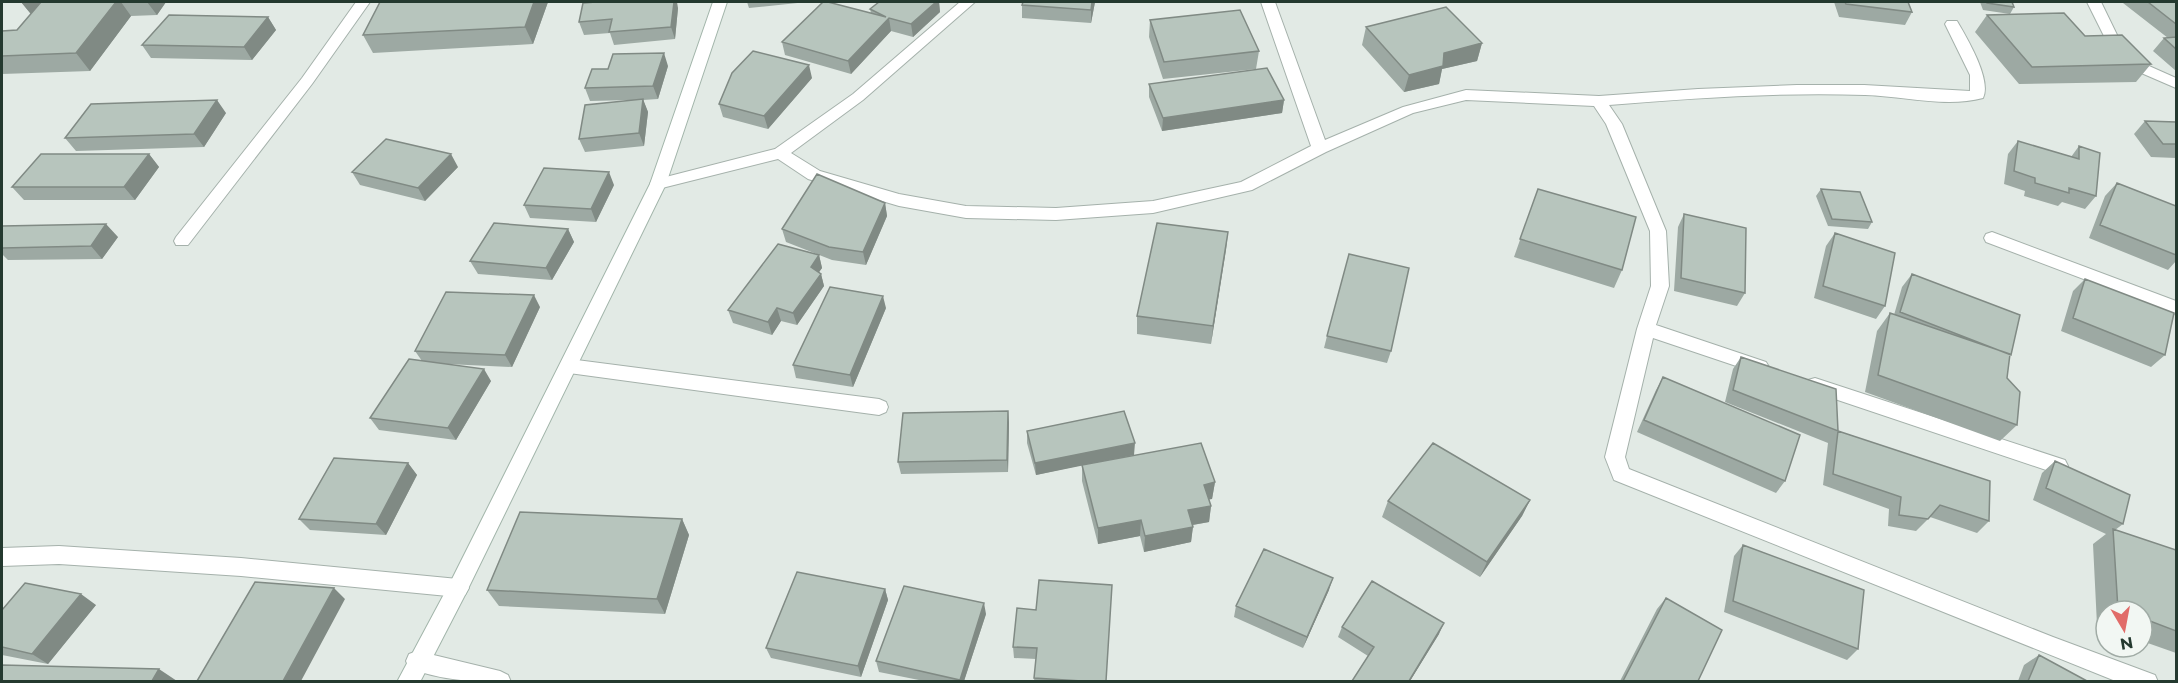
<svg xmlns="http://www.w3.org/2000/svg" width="2178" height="683" font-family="Montserrat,sans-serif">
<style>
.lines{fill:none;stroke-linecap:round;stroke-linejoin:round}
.street-casing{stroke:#a5b1ab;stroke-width:2}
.secondary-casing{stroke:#a2b5aa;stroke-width:2}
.street{fill:#fff;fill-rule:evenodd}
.secondary{fill:#fff;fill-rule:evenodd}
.wall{fill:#9da9a3}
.shaded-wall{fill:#808a84}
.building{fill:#b7c5bd;stroke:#808a84;stroke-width:1.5}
</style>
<rect width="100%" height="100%" fill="#e2eae5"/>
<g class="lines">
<defs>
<path id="street" d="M356,2h14l-58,82 -124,161h-12l-2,-4 2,-4 126,-159z
M960,2h15l-112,98 -72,53 29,18 79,23 67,12 90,2 97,-7 88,-19 70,-36 -50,-144h14l50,138 78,-33 63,-17 133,6 99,-7 99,-4h67l106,6v-16l-25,-51 2,-3h10c10,17 35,59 26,77 -37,10 -80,-2 -118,-3 -85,-3 -171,3 -256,10l13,19 44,107 3,55 -13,39 110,37 3,5 -3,5 -6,2 -107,-36 -28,119 4,12 424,168 102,38 3,7h-40l-504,-202 -9,-23 32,-128 14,-43 -1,-55 -44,-107 -12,-18 -128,-6 -53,13 -87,39 -74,38 -99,23 -97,7 -90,-2 -67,-12 -91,-27 -30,-20 -120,30 -6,-1 -2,-4 2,-4 6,-1 117,-30 78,-55z
M2087,2h14l18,37 30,27 27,12v10l-37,-16 -31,-28z
M1992,232l184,69v13l-190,-72 -2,-4 2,-4z
M569,359l310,40 7,3 2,5 -2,5 -7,3 -310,-42 -6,-2 -3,-5 3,-5z
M1815,378l250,82 3,6 -3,6 -7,2 -250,-84 -2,-5 2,-5z
M59,546l182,12 217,21 7,2 4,7 -4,7 -7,2 -217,-21 -182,-12 -57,2v-18z
M417,651l83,20 8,4 3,7c-36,0 -68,-1 -102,-14l-3,-7 3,-7z"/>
<path id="secondary" d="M713,2h14l-61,182 -201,411 -45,87h-23l54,-101 199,-397z"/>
</defs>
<!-- street casing -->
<use href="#street" class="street-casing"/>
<!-- secondary casing -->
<use href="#secondary" class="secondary-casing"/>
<!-- street -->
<use href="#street" class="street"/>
<!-- secondary -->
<use href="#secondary" class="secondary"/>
</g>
<!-- wall -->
<path class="wall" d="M21,2h145l-9,13 -26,1 -41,55 -88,3v-43l15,-1 14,-16z
M548,2l-15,42 -160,9 -10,-18z
M747,2h60l-58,6z
M879,2h60l1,10 -27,25 -22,-6 -40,43 -66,-19 -3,-13 89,-29 -1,-4z
M1023,2h72l-4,21 -69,-5v-13z
M1834,2h74l4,10 -7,13 -66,-8z
M1980,2h32l2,5 -4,7 -27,-4z
M2124,2h52v69l-23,-20 11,-13h4l-45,-35z
M678,8l-3,31 -61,6 -4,-12 -26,2 -5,-13z
M1987,15l98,21 66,28 -15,18 -117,2 -44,-52z
M268,17l8,13 -24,30 -101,-2 -9,-13z
M1150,20l109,31 -3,18 -93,10 -14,-42z
M1366,27l116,16 -5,18 -35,8 -3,15 -35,8 -42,-47z
M668,66l-10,33 -15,1 5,12 -4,34 -59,6 -6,-13 53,-39 -42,1 -5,-13z
M812,78l-44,51 -45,-12 -4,-13z
M1149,84l135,16 -2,13 -120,18 -13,-34z
M226,113l-22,34 -128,4 -11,-13z
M2145,121l31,1v36l-25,-1 -17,-23z
M2018,141l53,16 8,-11 17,50 -11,13 -23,-7 -4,4 -34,-10 1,-5 -21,-7 4,-30z
M149,154l10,13 -24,33h-111l-12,-13z
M458,167l-33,34 -65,-16 -8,-13z
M2117,183l59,72v6l-8,9 -79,-32 16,-42z
M614,185l-18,37 -66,-4 -6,-13z
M1538,189l84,81 -8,18 -100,-31z
M1821,189l51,33 -4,7 -40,-3 -12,-30z
M885,203l2,13 -21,49 -34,-5 -46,-18 -4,-13z
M1684,214l61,79 -8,13 -63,-15 4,-64z
M2,226l116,11 -16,22 -94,1 -6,-6z
M568,229l6,13 -22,38 -74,-6 -8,-13z
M1228,232l-17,112 -74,-10v-18z
M1835,233l50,73 -9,13 -62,-21 12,-52z
M819,255l3,13 -3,4 2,2 3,12 -27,39 -16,-4 -9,14 -39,-12 -5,-13z
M1912,274l99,81 -2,1 -2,22 10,47 -17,16 -135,-49 12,-61 13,-18 4,2 8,-28z
M2085,279l80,76 -14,12 -90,-36 12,-40z
M540,307l-28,60 -65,-3 44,17 -35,59 -77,-10 -9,-12 52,-57 -7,-10z
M886,308l-33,79 -57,-9 -3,-13z
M1327,336l64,15 -4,12 -63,-15z
M1741,357l97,74 -10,12 -103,-41 8,-33z
M1663,377l122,104 -9,12 -139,-61 19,-42z
M1008,411l1,12 -1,49 -107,2 -3,-12z
M1027,431l107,24 -28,6 109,21 -3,17h-3l2,7 -2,16 -16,3 -2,17 -47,10 -4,-16 -42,8 -16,-63v-16l-46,10 -9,-32z
M1838,431l151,90 -12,12 -47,-16 -14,14 -28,-5 1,-17 -66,-24 5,-42z
M2055,461l68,63 -8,6 61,20v103l-34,-12v-30h-36v17l-9,-3 -4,-81 13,-10 -73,-34 9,-27z
M408,463l9,12 -31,60 -76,-5 -11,-11z
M1530,500l-8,16 -42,61 -98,-60 6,-16z
M682,519l7,16 -24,79 -166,-8 -12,-16z
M1743,545l115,104 -11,11 -123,-48 10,-56z
M885,589l3,11 -27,77 -90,-19 -5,-10z
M1329,590l-26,58 -69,-31 2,-11z
M1666,598l32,83h-78l37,-72z
M96,605l-48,59 -46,-9v-45z
M1017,608l89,73h-72l2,-22 -22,-1 -1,-11z
M986,614l-22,67h-40l-45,-9 -3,-11z
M1342,627l97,7 -29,47h-58l16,-25 -30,-19z
M2039,655l48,26h-69l6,-16z"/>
<!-- shaded-wall -->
<path class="shaded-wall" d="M21,2h28l-14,17z
M116,2h5l10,14 -41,55 -14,-18z
M147,2h19l-9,13z
M534,2h14l-15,42 -8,-17z
M674,2h3l1,6 -3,31 -4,-12z
M936,2h3l1,10 -27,25 -2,-13z
M1092,2h3l-4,21v-13z
M268,17l8,13 -24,30 -8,-13z
M889,18l2,13 -40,43 -3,-13z
M1482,43l-5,18 -35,8 -3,15 -35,8 5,-17 35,-22z
M664,53l4,13 -10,33 -5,-13z
M809,65l3,13 -44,51 -4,-13z
M643,99l5,13 -4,34 -5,-13z
M217,100l9,13 -22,34 -10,-13z
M1284,100l-2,13 -120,18 1,-13z
M149,154l10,13 -24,33 -11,-13z
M451,154l7,13 -33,34 -7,-13z
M609,172l5,13 -18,37 -5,-13z
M885,203l2,13 -21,49 -3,-13z
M106,224l12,13 -16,22 -11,-13z
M568,229l6,13 -22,38 -6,-12z
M1228,232l-2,18 -15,94 2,-18z
M819,255l3,13 -8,11 -3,-12z
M821,274l3,12 -27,39 -4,-12z
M534,295l6,12 -28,60 -7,-12z
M883,296l3,12 -33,79 -3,-12z
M777,308l4,13 -9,14 -4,-13z
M484,369l7,12 -35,59 -8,-12z
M1008,411l1,12 -1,49 -1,-12z
M1135,443l-1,12 -98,20 -1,-12z
M408,463l9,12 -31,60 -10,-11z
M1215,482l-3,17 -10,2 2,-16z
M1530,500l-8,16 -42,61 7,-15z
M1211,506l-2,16 -23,4 2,-16z
M682,519l7,16 -24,79 -8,-15z
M1141,520l-1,16 -42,8v-16z
M1193,527l-2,15 -47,10 1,-16z
M1333,578l-4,12 -26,58 4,-11z
M334,588l11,11 -44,82h-18z
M885,589l3,11 -27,77 -3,-11z
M81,594l15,11 -48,59 -16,-10z
M984,603l2,11 -22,67h-4v-1z
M1444,623l-5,11 -29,47h-1z
M159,669l18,12h-25z"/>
<!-- building -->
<path class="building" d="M41,2h75l-40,51 -74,3v-25l15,-1z
M380,2h154l-9,25 -162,8z
M596,2h78l-3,25 -62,5 3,-13 -33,3 4,-19z
M823,2h5l58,15 -16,-8 9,-7h57l-25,22 -22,-6 -41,43 -66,-19z
M1023,2h69l-1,8 -69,-5z
M1845,2h63l4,10 -66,-8z
M1986,2h26l2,5 -27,-4z
M2148,2h28v22z
M1446,7l36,36 -38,10 -1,13 -34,9 -43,-48z
M1240,10l19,41 -95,11 -14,-42z
M2064,13l21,23 37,-1 29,29 -119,3 -45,-52z
M169,15l99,2 -24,30 -102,-2z
M2176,37v12l-12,-11z
M753,51l56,14 -45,51 -45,-12 13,-31z
M664,53l-11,33 -68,2 7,-19h16l5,-15z
M1267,68l17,32 -121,18 -14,-34z
M643,99l-4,34 -60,6 6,-34z
M217,100l-23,34 -129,4 26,-34z
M2145,121l31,1v22h-13z
M386,139l65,15 -33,34 -66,-16z
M2018,141l61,18v-13l21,7 -4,43 -27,-8v5l-34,-10v-5l-21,-7z
M41,154h108l-25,33h-112z
M544,168l65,4 -18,37 -67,-4z
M817,174l68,29 -22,49 -34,-5 -47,-18z
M2117,183l59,23v49l-76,-30z
M1538,189l98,28 -14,53 -102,-31z
M1821,189l39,3 12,30 -40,-3z
M1684,214l62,14 -1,65 -64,-15z
M494,223l74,6 -22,39 -76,-7z
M1157,223l71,9 -15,94 -76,-10z
M106,224l-15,22 -89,2v-22z
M1835,233l60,20 -10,53 -62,-20z
M778,244l41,11 -8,12 10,7 -28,39 -16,-5 -9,14 -40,-12z
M1349,254l60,14 -18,83 -64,-15z
M1912,274l108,41 -9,40 -111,-43z
M2085,279l89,34 -9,42 -92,-37z
M830,287l53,9 -33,79 -57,-10z
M446,292l88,3 -29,60 -90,-4z
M1890,313l120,41 -3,24 13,14 -3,33 -139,-50z
M1741,357l95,32 2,42 -105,-41z
M409,359l75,10 -36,59 -78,-10z
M1663,377l137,58 -15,46 -141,-61z
M1008,411l-1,49 -109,2 5,-49z
M1124,411l11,32 -100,20 -8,-32z
M1838,431l152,50 -1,40 -49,-16 -12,14 -29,-4 2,-18 -68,-23z
M1201,443l14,39 -11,3 7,21 -23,4 5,17 -48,9 -4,-16 -43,8 -16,-63z
M1433,443l97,57 -43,62 -99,-61z
M334,458l74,5 -32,61 -77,-5z
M2055,461l75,34 -7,29 -77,-36z
M520,512l162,7 -25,80 -170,-9z
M2113,529l63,21v81l-34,-13v-7h-21l-3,-1z
M1743,545l121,45 -6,59 -125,-48z
M1264,549l69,29 -26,59 -71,-31z
M797,572l88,17 -27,77 -92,-18z
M1039,580l73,5 -6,96h-24l-48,-3 3,-30 -24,-1 4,-39 19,2z
M1372,581l72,42 -35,58h-57l22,-34 -32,-20z
M255,582l79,6 -51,93h-86z
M25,583l56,11 -49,60 -30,-7v-37z
M904,586l80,17 -24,77 -84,-19z
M1666,598l56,32 -24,51h-75z
M2039,655l48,26h-59z
M2,665l157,4 -7,12h-150z"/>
<!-- border -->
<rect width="2178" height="683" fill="none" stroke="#24392f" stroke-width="6"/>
<!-- north arrow -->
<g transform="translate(2124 629) rotate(170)"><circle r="28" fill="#f2f7f3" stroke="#a0aba5" stroke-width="1.5"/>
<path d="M0-4.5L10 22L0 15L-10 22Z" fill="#e16c69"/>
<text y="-9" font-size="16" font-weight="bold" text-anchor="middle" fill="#24392f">N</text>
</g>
</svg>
